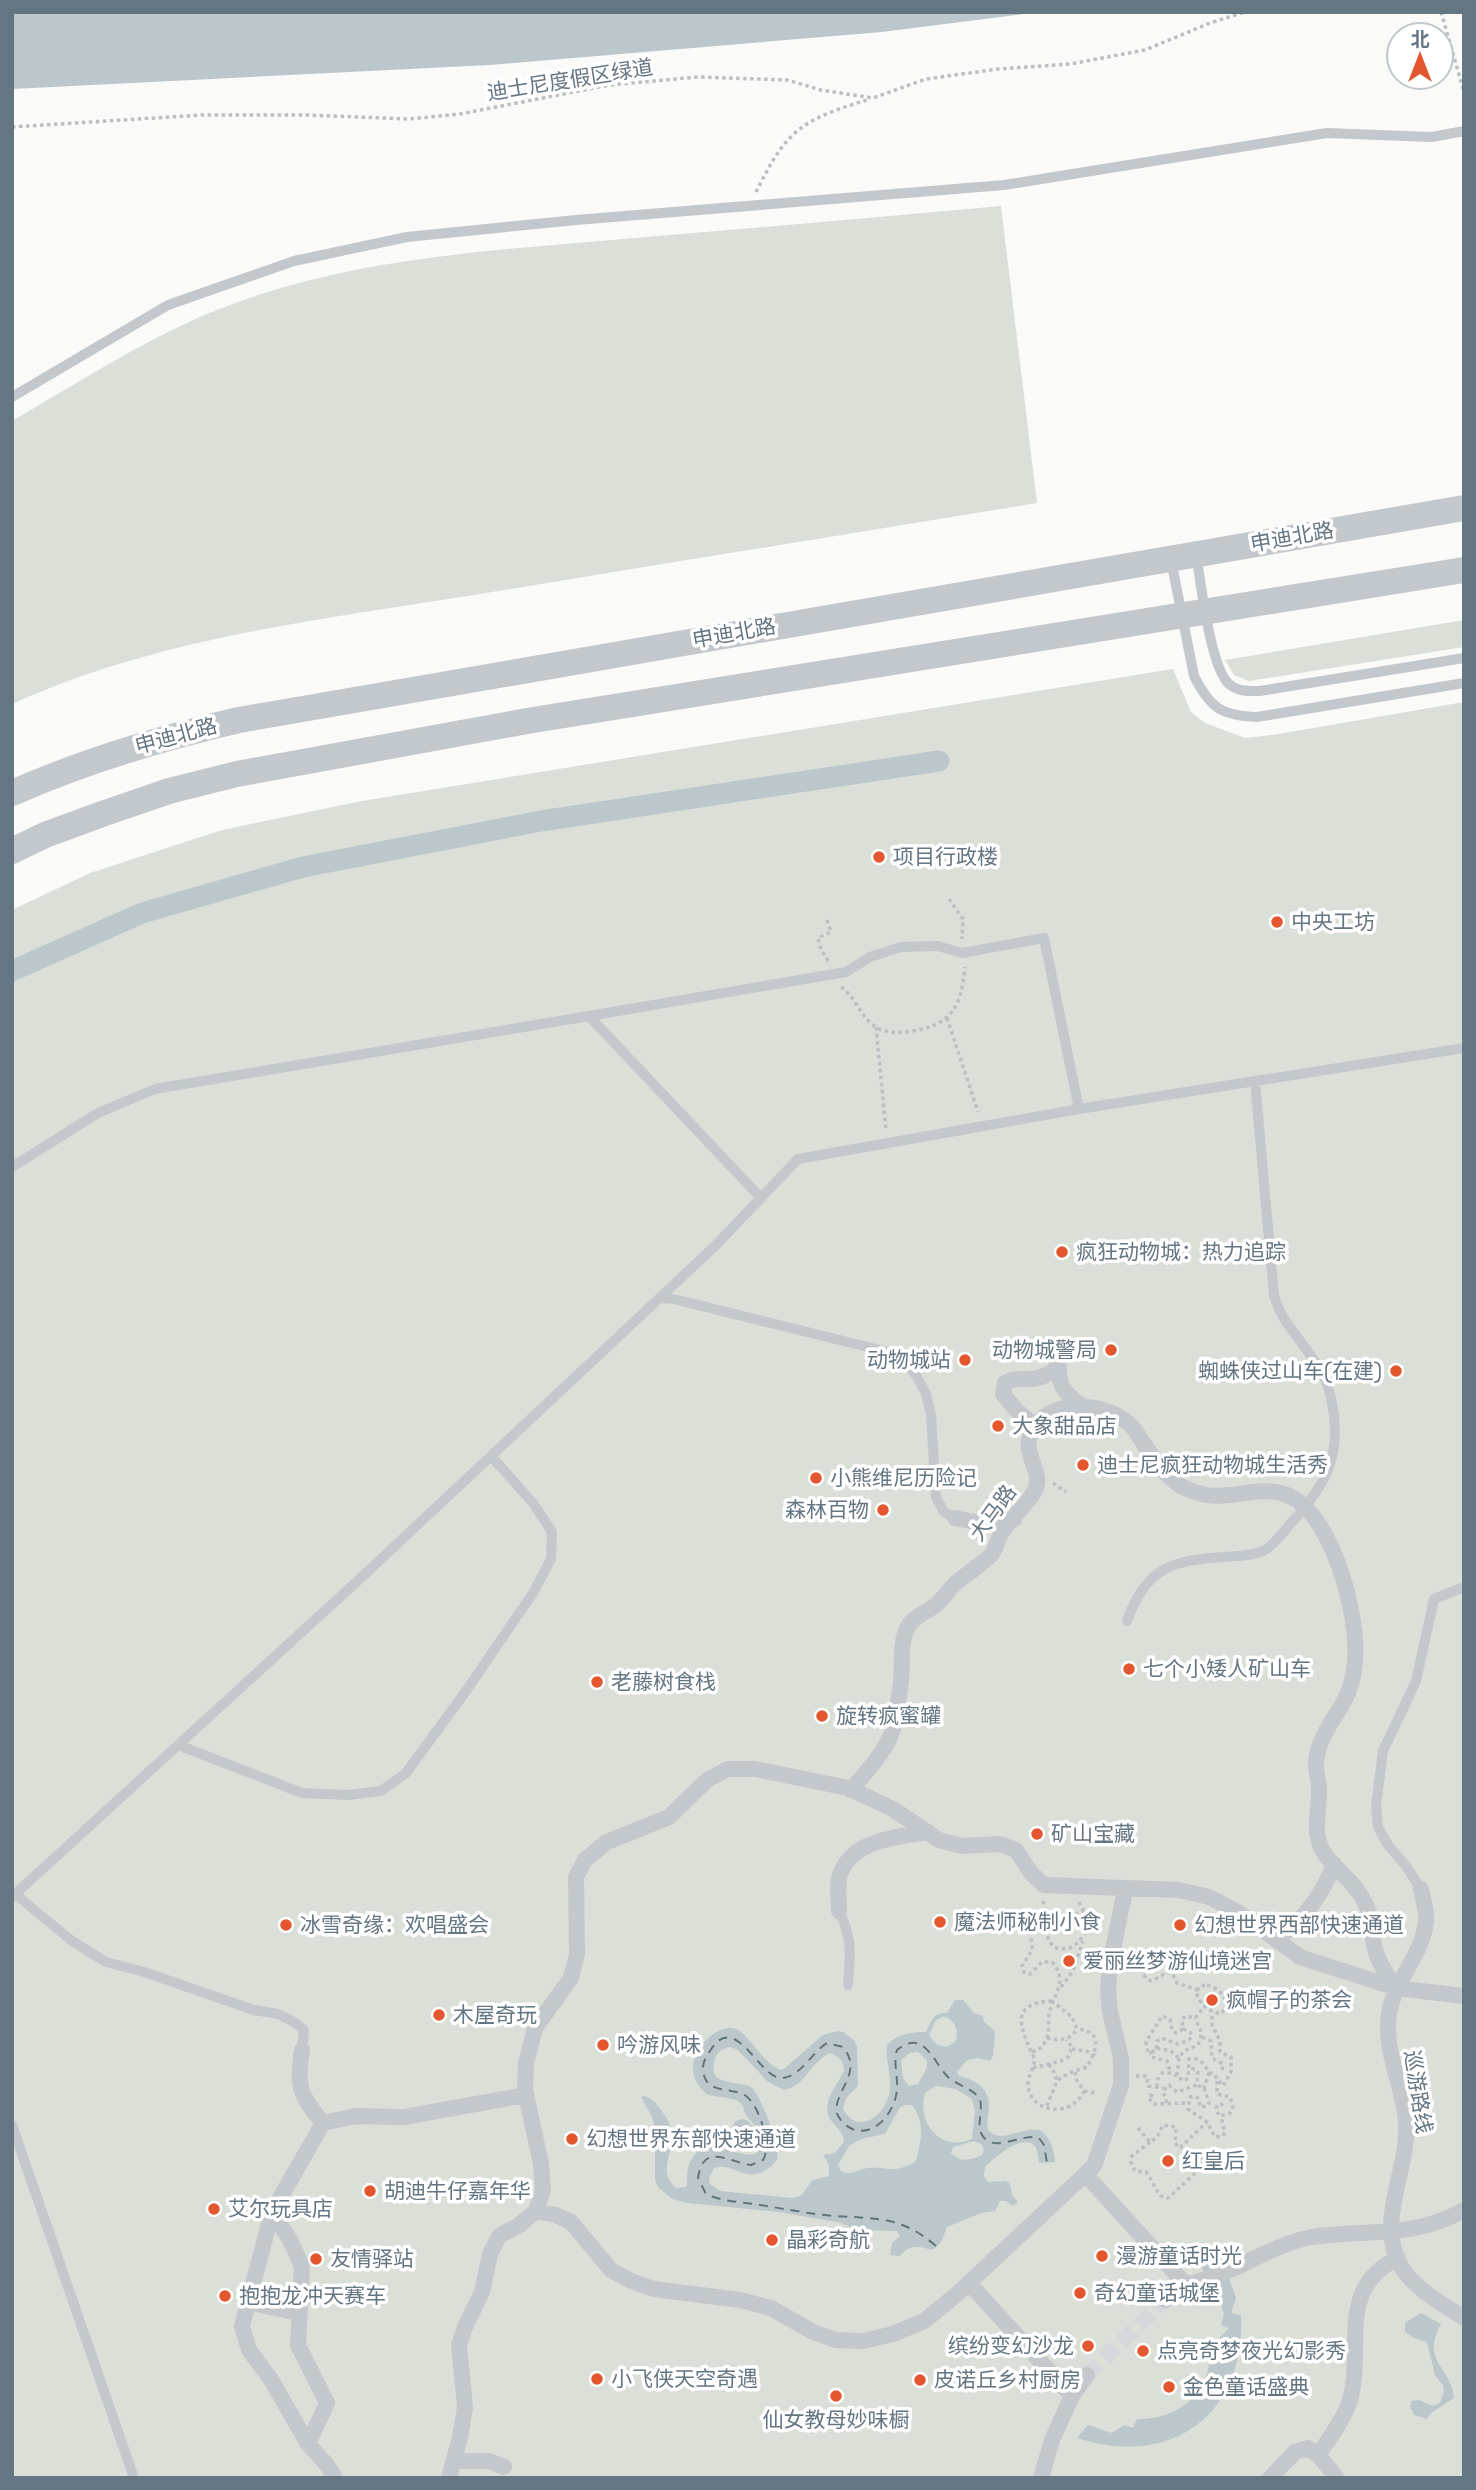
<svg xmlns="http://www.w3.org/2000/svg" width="1476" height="2490" font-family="'Space Grotesk','Noto Sans SC',sans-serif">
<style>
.green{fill:#dadfd7}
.water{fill:#bbc7cb;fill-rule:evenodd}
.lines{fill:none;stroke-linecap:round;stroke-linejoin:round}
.canal{stroke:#bbc7cb;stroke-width:21}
.ferry{stroke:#60757c;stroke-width:2;stroke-dasharray:9 7;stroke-linecap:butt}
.pedestrian-tunnel{stroke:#d5d9db;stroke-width:16;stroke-dasharray:16 8;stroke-linecap:butt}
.path{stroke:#bbbfc2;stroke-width:3.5;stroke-dasharray:3.5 3.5;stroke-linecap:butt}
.service{stroke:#c3c8cc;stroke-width:10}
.pedestrian{stroke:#c3c8cc;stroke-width:16}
.tertiary{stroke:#c3c8cc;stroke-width:26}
.poi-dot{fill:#e4572e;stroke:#fff;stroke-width:2.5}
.labels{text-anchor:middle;stroke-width:7;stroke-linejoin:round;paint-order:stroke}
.street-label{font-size:21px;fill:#657683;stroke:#fff}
.poi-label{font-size:21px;fill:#657683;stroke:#fff;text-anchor:start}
</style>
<rect width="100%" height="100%" fill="#fafaf8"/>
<!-- green -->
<path class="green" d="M1001,206l36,297c-188,31 -376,61 -563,92 -156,25 -317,43 -462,109v-283c64,-37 127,-78 195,-107 128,-54 267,-62 404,-74 130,-11 260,-22 390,-34z
M1464,620v27l-215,34 -15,-6 -9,-15z
M1173,669l18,43 14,11 40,15 28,-3 191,-33v1776h-1452v-1568l78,-37 132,-43 140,-29z"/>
<!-- water -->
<path class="water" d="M12,12h1028l-158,20 -392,33 -478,24z
M955,2000h8l11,13 9,3 1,6 11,9 -2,25 -3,5 -12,-3 -11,2 -10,12 2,4c16,4 31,12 30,31 0,8 -3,15 -1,23 14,15 33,-4 52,0 11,8 14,19 15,32l-16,1c-1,-5 -1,-13 -4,-17 -12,-14 -42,13 -50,21l-1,9 4,6 18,-1 4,3 2,11 6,7 -5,4 -7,-5h-6l-5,10 -14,2 -34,14 -6,15 -8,8c-12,-3 -24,-7 -33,6l-10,-1 2,-12 8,-7 -3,-5 -41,-1 -15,-7 -62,-11 -91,-9 -16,-4 -14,-12 -3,-7v-52l-3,-11 -11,-20 3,-1c8,2 12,7 17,14 5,7 11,16 11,25 1,20 -15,37 4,53l10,-1c2,-7 0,-15 3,-23 17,-35 43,-5 67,-10l2,-5 -8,-10c11,-12 4,-14 -3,-23 -4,-5 -2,-10 -8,-14 -9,-6 -23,-4 -33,-8 -7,-7 -12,-14 -13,-24 -1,-19 23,-48 43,-41 13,5 26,34 45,41l4,-2 38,-33 14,-4 6,1 11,8 3,7 1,39 -12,12 -3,11c14,26 40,9 46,-14 4,-17 -4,-33 -2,-50 10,-11 24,-13 39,-13 5,-11 8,-20 21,-19zM944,2016c11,4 15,14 12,25l-9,6 -10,-2 -8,-10 7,-15zM731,2047l7,3 29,31 17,9c23,-5 26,-28 46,-37 9,3 14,8 14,18 -8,16 -26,35 -11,52 6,7 10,9 11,19l-9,11 -12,2 6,10v11l-16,4c-9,8 -6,16 -21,18l-72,-7 -10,-7 -1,-6 5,-10c17,-6 28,11 46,5 7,-3 14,-8 17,-14 4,-11 -17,-65 -25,-71 -11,-7 -25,-3 -36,-11 -6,-14 -1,-28 15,-30zM918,2052l9,8v8l-9,16 -9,2 -6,-8 -2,-18 9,-7zM936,2086l20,3 16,10 3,12 -3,28c-31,14 -56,-16 -47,-46zM906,2105h6c14,19 9,35 4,56 -23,14 -26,5 -48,7 -11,1 -17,9 -27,3l-3,-6 11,-19 12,-7 24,-5 15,-27zM974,2141l7,3 3,5 -2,6c-11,5 -22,8 -31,-2l2,-6z
M732 2129a10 10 0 1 1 20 0a10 10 0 1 1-20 0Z
M1203,2244l8,2 12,15 13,37 -5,15 10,2c5,100 -70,154 -164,123l11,-13 24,8 12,-8 9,3 4,-9c35,1 66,-19 72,-54l7,-1 1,-10 10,-5 -7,-12 9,-9 -8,-3 3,-11 -3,-9 -8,-3c-2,-21 -13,-34 -18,-53z
M1421,2313l20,11c-21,38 10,42 13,74l-23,15 -4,6 -13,-4 -4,-9 2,-5 7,-1 14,6 7,-3 4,-11 -1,-7 -8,-10 -8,-33 -13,-4 -9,-6v-9z"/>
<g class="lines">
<!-- canal -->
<path class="canal" d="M12,971l130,-58 161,-46 238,-46 398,-60"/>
<!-- ferry -->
<path class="ferry" d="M936,2246c-35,-30 -57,-27 -101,-30 -27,-2 -54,-8 -81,-12 -16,-2 -33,-3 -48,-10l-8,-16c5,-37 32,-15 53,-13l12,-5c9,-14 -4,-55 -17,-64 -15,-10 -40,-1 -43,-25 -1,-8 3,-14 7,-20 25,-42 49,27 71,27 19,0 31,-26 46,-35l16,4c20,25 -6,40 -7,64 3,9 10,16 19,19 23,6 41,-22 42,-41 1,-13 -4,-27 0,-39 27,-22 36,12 51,27 10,9 23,10 32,22 3,11 -3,24 1,34 10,23 42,-1 58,5l5,7 3,18"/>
<!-- pedestrian-tunnel -->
<path class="pedestrian-tunnel" d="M1087,2375l78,-75"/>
<!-- path -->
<path class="path" d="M1441,12l23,80
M12,127l189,-12h105l103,4 51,-5 150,-29 88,-8 89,3 34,10 52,8 53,-19 72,-10 72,-5 75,-14 65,-27 35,-11
M756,192c11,-21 21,-43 39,-59 20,-18 50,-26 75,-34
M949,899l14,20 -1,20
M827,920l4,12 -13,6 3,12 8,12
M841,987c15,10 19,30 35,40 10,7 25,6 37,4 40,-7 48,-25 52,-64
M947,1018l31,94
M876,1027l10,103
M1053,1483l13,9
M1043,1901l4,12c14,8 23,4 36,-2
M1079,1902l9,17 10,12
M1130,1959c22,17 10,31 37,13l5,1 5,10 21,7
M1207,1985c14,4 26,16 14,29 -13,-3 -21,-9 -25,-22l4,-6z
M1061,1987l12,-16 10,-30
M1052,2001c-46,2 -30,30 -17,59 -2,9 -8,17 -7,27 5,28 45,30 56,4l-8,-12 -1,-8
M1183,2029l7,3 2,4 -3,4 -11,4 -17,-6 -4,3 -1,10 -8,1 -2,-10 16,-26 8,3 2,11 4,3 7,-4 -1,-10 4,-3 9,2 9,-11
M1202,2037l9,4 1,17 11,6 -1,7
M1047,2038c12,3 23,3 30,-9l-5,-12 -20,-16
M1157,2048l14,3 8,7 5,-7 14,-6 4,-12 -7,-15
M1072,2049l14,2 12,6
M1151,2051v6l16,4 2,3v9
M1032,2052c6,-2 10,-4 13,-10 5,-8 3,-19 4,-28 4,-18 20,-35 3,-52h-10l-12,12 -6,-2 -2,-6 10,-16 -1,-17 8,-3 7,4 7,13c22,7 29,-8 38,-25
M1179,2058l-2,18 7,5 4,-3 1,-19c10,-3 16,6 20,14l-5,15 -3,1 -4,-7 1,-10 -3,-3 -6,-1
M1033,2068l28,-7 7,-4 4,-10 -6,-7
M1209,2073h4l10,13 8,-14v-15l-11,-5v-11l-8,-16v-13
M1136,2076h11l1,10 15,2
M1058,2080l11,-7 18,-6c10,-18 16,-36 -10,-38
M1217,2081v13l13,3 3,9 -3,7 -11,3 -3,-8 2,-4h3l2,2
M1157,2087v-7l5,-7h9l6,3
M1204,2088l5,15 -2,3 -7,1 -1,-8 -4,-3 -5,1 -2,12 19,13 8,15 8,-1 2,-4 -4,-15
M1084,2091l11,2
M1153,2096l-3,-1 -1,3 4,6 35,-1
M1167,2103l-4,-11 3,-5 3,-2 8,7 20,-7
M1047,2106c6,-19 16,-24 2,-41
M1138,2128l12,14 7,-5 6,-12 13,2 -1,16 5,5 27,-26
M1150,2142l-18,14 -1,6 4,9 11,1c7,8 9,20 18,26h4l34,-31v-12l-4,-3 -13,1 -5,-5"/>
<!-- service -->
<path class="service" d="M12,397l156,-92 126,-44 113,-24 169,-17 428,-35 323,-52 105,4 32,-6
M1196,554c5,28 14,113 33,130 9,8 21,7 31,7l204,-33
M1171,560l23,116c16,32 28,40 63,41l207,-34
M12,1167l86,-54 57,-24 434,-73
M761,1198l-172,-182 257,-44 24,-15 31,-10 37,-1 24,7 82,-15 35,171
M660,1298l14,1 210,52 19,8 13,16 10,19 5,21 5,82 8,15 11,6
M1127,1621c18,-52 44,-61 97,-64 13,-1 29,-1 41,-7 10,-6 19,-19 26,-27 37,-40 52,-70 40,-125 -6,-31 -30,-53 -46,-78 -5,-7 -8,-16 -11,-24l-19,-215
M178,1745l124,48 46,2 33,-4 25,-18 60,-82 67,-98 18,-34 1,-27 -19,-29 -42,-47
M1421,1889l-15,-23 -18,-21 -10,-18 -2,-21 7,-55 33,-70 18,-82 30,-12
M15,1894l57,47 34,21 35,9 113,39 24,4 16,8 10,8 -2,20
M12,1897l352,-322 351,-329 83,-87 281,-50 385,-61
M839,1911c14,28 11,44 9,74
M12,2125l122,353"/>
<!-- pedestrian -->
<path class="pedestrian" d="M1059,1354c-2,28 1,38 25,53
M1035,1426l-19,-16 -13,-16 2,-11c10,-6 14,-3 24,-4 12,0 20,-5 29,-12
M955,1518l20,4 39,-3
M851,1790c14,-17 34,-37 41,-58 4,-15 7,-34 9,-50 2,-17 -2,-42 8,-57 7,-11 21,-13 30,-23 6,-6 10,-13 17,-19 11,-10 24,-17 35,-28 6,-7 6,-16 11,-23 8,-14 24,-25 32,-40 13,-21 -18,-39 1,-66 20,-28 70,-23 93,-3 5,3 9,10 12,15 13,19 25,41 47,51 50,24 92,-29 133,37 25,41 47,121 28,167 -10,23 -30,42 -32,69 -1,9 3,17 3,26 1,24 -9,46 7,68 14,18 31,28 40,49 7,14 5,29 9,44 3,14 13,27 21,39
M1421,1889c2,10 6,22 5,32 -3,34 -32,59 -37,93 -6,38 15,72 17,109 2,29 -9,55 -13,84 -11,62 25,82 71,111
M839,1911c0,-12 -3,-28 2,-39 14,-33 57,-35 87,-40
M1276,1940c26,-18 47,-46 58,-76
M302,2050c-6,36 -2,46 21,73
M1085,2174l101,111c17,-5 34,-10 51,-18 23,-11 48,-25 75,-30 54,-8 101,2 152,-27
M536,2211l20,4 15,7 40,48 20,11 23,8 86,11 31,8 42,24 23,8 27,1 30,-7 31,-13 32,-26 138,-129 27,-81v-27l-11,-46 -2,-21 2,-27 15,-74
M272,2212l18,28 12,26 -4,79 29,58 -19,41
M969,2283l103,113 -20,44 -11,38
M1165,2300l21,-15
M248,2302l50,11
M1072,2396l15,-21
M454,2461h35l15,6
M335,2478l-8,-13 -19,-21 -38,-66 -21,-28 -7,-24 30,-114 51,-89 33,-7 47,1 123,-22
M449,2478l11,-41 5,-30 -6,-62 6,-18 17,-35 8,-38 9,-18 20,-11 17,-14 7,-21 -2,-26 -16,-74 1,-27 9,-35 36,-50 6,-24 -1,-77 9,-17 22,-18 62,-25 38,-37 21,-11h27l93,19 45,21 46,31 23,6 38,-2 16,6 15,23 13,12 135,5 30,7 29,15 62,45 96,31 68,8
M1270,2478l25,-26 13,-4 10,7
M1337,2478l-19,-23c11,-16 24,-33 31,-52 17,-53 -15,-114 49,-145"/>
<!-- tertiary -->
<path class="tertiary" d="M12,793c73,-32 149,-55 227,-73l1225,-212
M12,851l33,-16 57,-21 67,-23 68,-17 290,-53 937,-151"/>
</g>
<!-- markers -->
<g class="poi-dot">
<circle cx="879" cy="857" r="7"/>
<circle cx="1277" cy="922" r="7"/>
<circle cx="1062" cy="1252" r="7"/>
<circle cx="1111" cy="1350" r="7"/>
<circle cx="965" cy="1360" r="7"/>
<circle cx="1396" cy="1371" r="7"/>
<circle cx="998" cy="1426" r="7"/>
<circle cx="1083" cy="1465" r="7"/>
<circle cx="816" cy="1478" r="7"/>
<circle cx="883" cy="1510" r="7"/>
<circle cx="1129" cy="1669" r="7"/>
<circle cx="597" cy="1682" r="7"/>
<circle cx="822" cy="1716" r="7"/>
<circle cx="1037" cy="1834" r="7"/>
<circle cx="940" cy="1922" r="7"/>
<circle cx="286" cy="1925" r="7"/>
<circle cx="1180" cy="1925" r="7"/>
<circle cx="1069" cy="1961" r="7"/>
<circle cx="1212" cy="2000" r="7"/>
<circle cx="439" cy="2015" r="7"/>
<circle cx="603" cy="2045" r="7"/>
<circle cx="572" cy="2139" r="7"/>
<circle cx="1168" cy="2161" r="7"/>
<circle cx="370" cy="2191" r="7"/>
<circle cx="214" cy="2209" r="7"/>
<circle cx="772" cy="2240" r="7"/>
<circle cx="1102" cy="2256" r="7"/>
<circle cx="316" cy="2259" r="7"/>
<circle cx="1080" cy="2293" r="7"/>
<circle cx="225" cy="2296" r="7"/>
<circle cx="1088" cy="2346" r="7"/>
<circle cx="1143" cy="2351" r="7"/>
<circle cx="597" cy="2379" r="7"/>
<circle cx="920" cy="2380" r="7"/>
<circle cx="1169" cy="2387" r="7"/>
<circle cx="836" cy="2396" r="7"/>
</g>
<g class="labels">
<!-- street labels -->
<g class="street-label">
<text transform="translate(570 80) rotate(-9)" y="7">迪士尼度假区绿道</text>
<text transform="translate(1292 537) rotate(-10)" y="7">申迪北路</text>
<text transform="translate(734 633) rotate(-10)" y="7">申迪北路</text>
<text transform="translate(176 736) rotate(-15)" y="7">申迪北路</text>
<text transform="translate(993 1513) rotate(-54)" y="7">大马路</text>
<text transform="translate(1418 2092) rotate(81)" y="7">巡游路线</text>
</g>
<!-- poi labels -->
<g class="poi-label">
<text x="893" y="864">项目行政楼</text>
<text x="1291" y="929">中央工坊</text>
<text x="1076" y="1259">疯狂动物城：热力追踪</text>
<text x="1097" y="1357" text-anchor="end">动物城警局</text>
<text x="951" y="1367" text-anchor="end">动物城站</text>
<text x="1382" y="1378" text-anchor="end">蜘蛛侠过山车(在建)</text>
<text x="1012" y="1433">大象甜品店</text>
<text x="1097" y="1472">迪士尼疯狂动物城生活秀</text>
<text x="830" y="1485">小熊维尼历险记</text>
<text x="869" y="1517" text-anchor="end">森林百物</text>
<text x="1143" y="1676">七个小矮人矿山车</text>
<text x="611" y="1689">老藤树食栈</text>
<text x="836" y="1723">旋转疯蜜罐</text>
<text x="1051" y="1841">矿山宝藏</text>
<text x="954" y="1929">魔法师秘制小食</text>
<text x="300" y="1932">冰雪奇缘：欢唱盛会</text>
<text x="1194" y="1932">幻想世界西部快速通道</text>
<text x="1083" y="1968">爱丽丝梦游仙境迷宫</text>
<text x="1226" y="2007">疯帽子的茶会</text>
<text x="453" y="2022">木屋奇玩</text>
<text x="617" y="2052">吟游风味</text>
<text x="586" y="2146">幻想世界东部快速通道</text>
<text x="1182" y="2168">红皇后</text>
<text x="384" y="2198">胡迪牛仔嘉年华</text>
<text x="228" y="2216">艾尔玩具店</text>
<text x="786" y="2247">晶彩奇航</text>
<text x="1116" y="2263">漫游童话时光</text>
<text x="330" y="2266">友情驿站</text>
<text x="1094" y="2300">奇幻童话城堡</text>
<text x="239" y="2303">抱抱龙冲天赛车</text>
<text x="1074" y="2353" text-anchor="end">缤纷变幻沙龙</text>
<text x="1157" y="2358">点亮奇梦夜光幻影秀</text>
<text x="611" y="2386">小飞侠天空奇遇</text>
<text x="934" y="2387">皮诺丘乡村厨房</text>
<text x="1183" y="2394">金色童话盛典</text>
<text x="836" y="2427" text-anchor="middle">仙女教母妙味橱</text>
</g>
</g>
<!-- border -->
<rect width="1476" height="2490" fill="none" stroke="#657683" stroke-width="28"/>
<!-- north arrow -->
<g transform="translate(1420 56)"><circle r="33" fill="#ffffff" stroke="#c1c8cd" stroke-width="2"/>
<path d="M0-5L12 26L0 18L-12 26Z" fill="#e4572e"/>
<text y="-10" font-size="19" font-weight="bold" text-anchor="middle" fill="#657683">北</text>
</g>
</svg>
